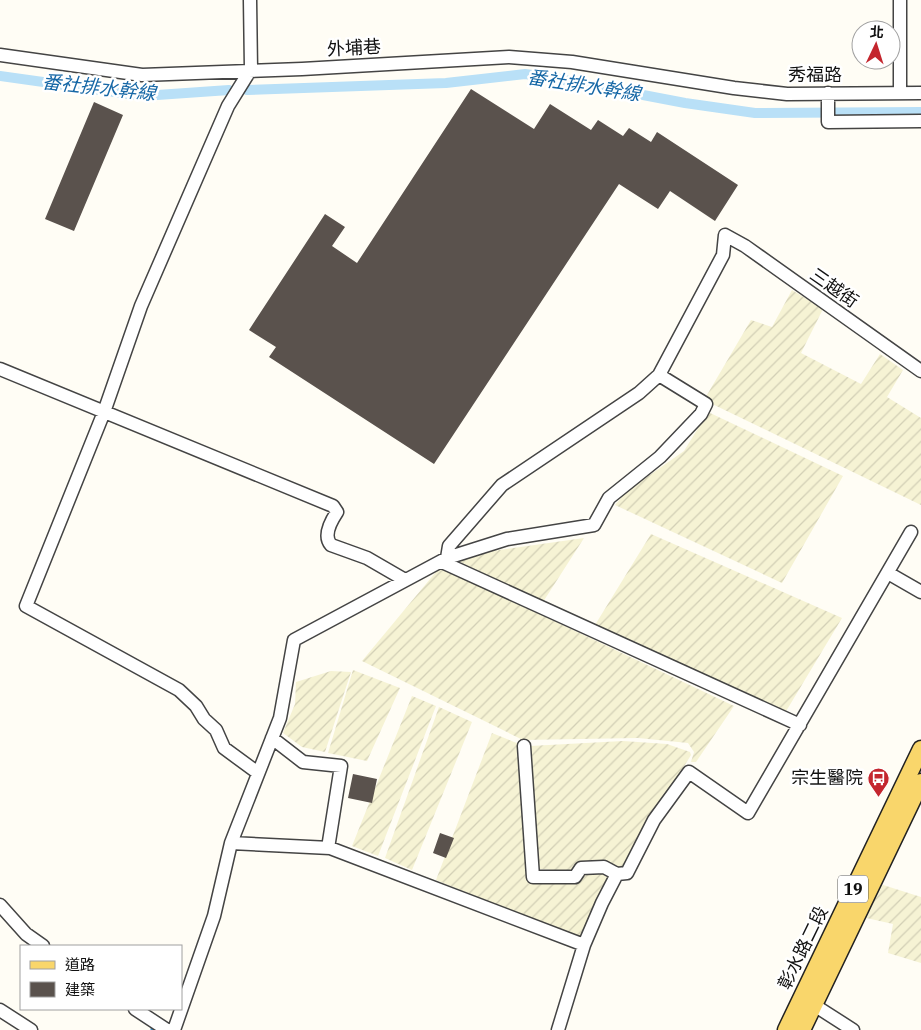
<svg xmlns="http://www.w3.org/2000/svg" width="921" height="1030" font-family="'IBM Plex Serif','Noto Sans TC',serif">
<style>
.farmland{fill:url(#farmland-furrows)}
.lines{fill:none;stroke-linecap:round;stroke-linejoin:round}
.stream{stroke:#3f96cf;stroke-width:3}
.canal{stroke:#b9e0f7;stroke-width:10}
.building{fill:#5a524d}
.minor-casing{stroke:#444;stroke-width:15}
.major-casing{stroke:#222;stroke-width:19}
.minor{stroke:#fff;stroke-width:12}
.major{stroke:#f9d66b;stroke-width:16}
.labels{text-anchor:middle;stroke-width:5;stroke-linejoin:round;paint-order:stroke}
.shield{fill:#fff;stroke:#585858;stroke-width:1}
.shield-label{font-size:16px;font-weight:bold;fill:#111}
.street-label{font-size:18px;fill:#111;stroke:#fff}
.poi-label{font-size:18px;fill:#111;stroke:#fff;text-anchor:end}
.water-label{font-size:19px;font-style:italic;fill:#1768a6;stroke:#fff}
</style>
<defs>
<pattern id="farmland-furrows" width="10" height="10" patternUnits="userSpaceOnUse" patternTransform="scale(1.25)"><rect width="10" height="10" fill="#f6f3d4"/><path d="M-1 1l2-2M0 10L10 0M9 11l2-2" fill="none" stroke="#d2cfb5"/></pattern>
</defs>
<rect width="100%" height="100%" fill="#fffdf5"/>
<!-- farmland -->
<path class="farmland" d="M792,290l31,19 -22,44 60,31 19,-30 23,16 -16,27 34,21v87l-217,-105 47,-80 21,7z
M708,412l135,64 -61,107 -167,-78 12,-14 57,-40z
M651,534l191,84 -57,95 -190,-88z
M584,538l-41,64 -93,-45z
M440,567l294,139 -38,56h-5l3,-10 -6,-9 -50,-5 -115,2 -161,-79z
M353,670l47,18 -33,73 -39,-8z
M331,671l20,1 -26,80 -23,-5 -19,-14 12,-29 1,-22z
M412,696l24,10 -58,150 -26,-10z
M439,707l33,15 -60,148 -27,-12z
M492,733l27,11 11,135 55,-7h17l9,4 -31,63 -144,-59z
M623,741l44,3 23,8 1,3 -70,114 -43,-6 -8,8 -33,-2 -7,-123z
M880,884l41,13v66l-33,-10 5,-29 -31,-7z"/>
<g class="lines">
<!-- stream -->
<path class="stream" d="M152,1029l2,1"/>
<!-- canal -->
<path class="canal" d="M0,76l143,20 86,-6
M247,90l199,-7 79,-9 29,4 131,25 70,10 166,-1"/>
</g>
<!-- building -->
<path class="building" d="M471,89l63,40 16,-25 41,26 7,-10 25,16 6,-8 22,14 6,-10 81,53 -23,36 -45,-30 -12,18 -39,-25 -185,280 -165,-107 7,-10 -27,-17 76,-116 20,13 -13,19 25,17z
M94,102l29,13 -49,116 -29,-12z
M353,774l24,5 -5,24 -24,-5z
M440,833l14,5 -8,20 -13,-5z"/>
<g class="lines">
<defs>
<path id="minor" d="M250,0l1,69 -23,37 -87,200 -37,106 -78,194 153,84 17,16 8,13 12,11 8,18 34,25
M0,55l142,20 160,-6 207,-12 63,5 162,26 53,6 134,-1
M828,93v29l93,-1
M900,93v-93
M0,369l333,137 4,6c-6,9 -14,24 -6,33l36,13 38,22
M447,558l60,-19 87,-14 15,-27 51,-41 41,-43 5,-10 -47,-29
M442,562l358,163
M888,573l33,19
M272,738l31,24 38,4 -13,82
M524,746l9,131h42l6,-9 23,-1 13,7
M231,843l99,5 254,97
M0,905l26,29 17,12
M814,1005l39,25
M135,1009l32,21
M0,1010l31,20
M174,1030l40,-114 17,-73 49,-125 14,-78 153,-82 2,-12 53,-61 137,-92 20,-18 64,-120 2,-20 20,11 176,125
M558,1030l26,-85 18,-42 15,-29 10,-1 27,-53 35,-48 59,41 163,-281"/>
<path id="major" d="M786,1030l135,-281
M802,1030l119,-248"/>
</defs>
<!-- minor casing -->
<use href="#minor" class="minor-casing"/>
<!-- major casing -->
<use href="#major" class="major-casing"/>
<!-- minor -->
<use href="#minor" class="minor"/>
<!-- major -->
<use href="#major" class="major"/>
</g>
<!-- icons -->
<defs>
<symbol id="bus-pin" viewBox="-11 -11 22 30"><path d="M0 17L-7.5 6A9.5 9.5 0 1 1 7.5 6Z" fill="#c4262e" stroke="#fff"/><path d="M-5-6H5V4H4V6H2V4H-2V6H-4V4H-5ZM-3.5-4V0h7V-4ZM-3.5 1.2v1.5H-2V1.2ZM2 1.2v1.5H3.5V1.2Z" fill="#fff"/></symbol>
</defs>
<g fill-rule="evenodd">
<use href="#bus-pin" x="866" y="766" width="25" height="34"/>
</g>
<g class="labels">
<!-- shield labels -->
<rect class="shield" x="838" y="875.5" width="30" height="27" rx="4"/>
<g class="shield-label">
<text x="853" y="895">19</text>
</g>
<!-- street labels -->
<g class="street-label">
<text transform="translate(354 48) rotate(-3)" y="6">外埔巷</text>
<text x="815" y="81">秀福路</text>
<text transform="translate(834 288) rotate(35)" y="6">三越街</text>
<text transform="translate(803 948) rotate(-64)" y="6">彰水路二段</text>
</g>
<!-- poi labels -->
<g class="poi-label">
<text x="863" y="784">宗生醫院</text>
</g>
<!-- water labels -->
<g class="water-label">
<text transform="translate(584 85) rotate(9)" y="7">番社排水幹線</text>
<text transform="translate(99 87) rotate(6)" y="7">番社排水幹線</text>
</g>
</g>
<!-- legend -->
<rect x="20" y="945" width="162" height="65" fill="#ffffff" stroke="#a0a0a0"/>
<rect x="30" y="961" width="25" height="8" fill="#f9d66b" stroke="#a0a0a0"/>
<text x="65" y="970" font-size="15" fill="#111111">道路</text>
<rect x="30" y="982" width="25" height="15" fill="#5a524d" stroke="#a0a0a0"/>
<text x="65" y="995" font-size="15" fill="#111111">建築</text>
<!-- north arrow -->
<g transform="translate(876 45) rotate(4)"><circle r="24" fill="#ffffff" stroke="#a0a0a0"/>
<path d="M0-4L9 19L0 12L-9 19Z" fill="#c4262e"/>
<text y="-8" font-size="14" font-weight="bold" text-anchor="middle" fill="#111111">北</text>
</g>
</svg>
